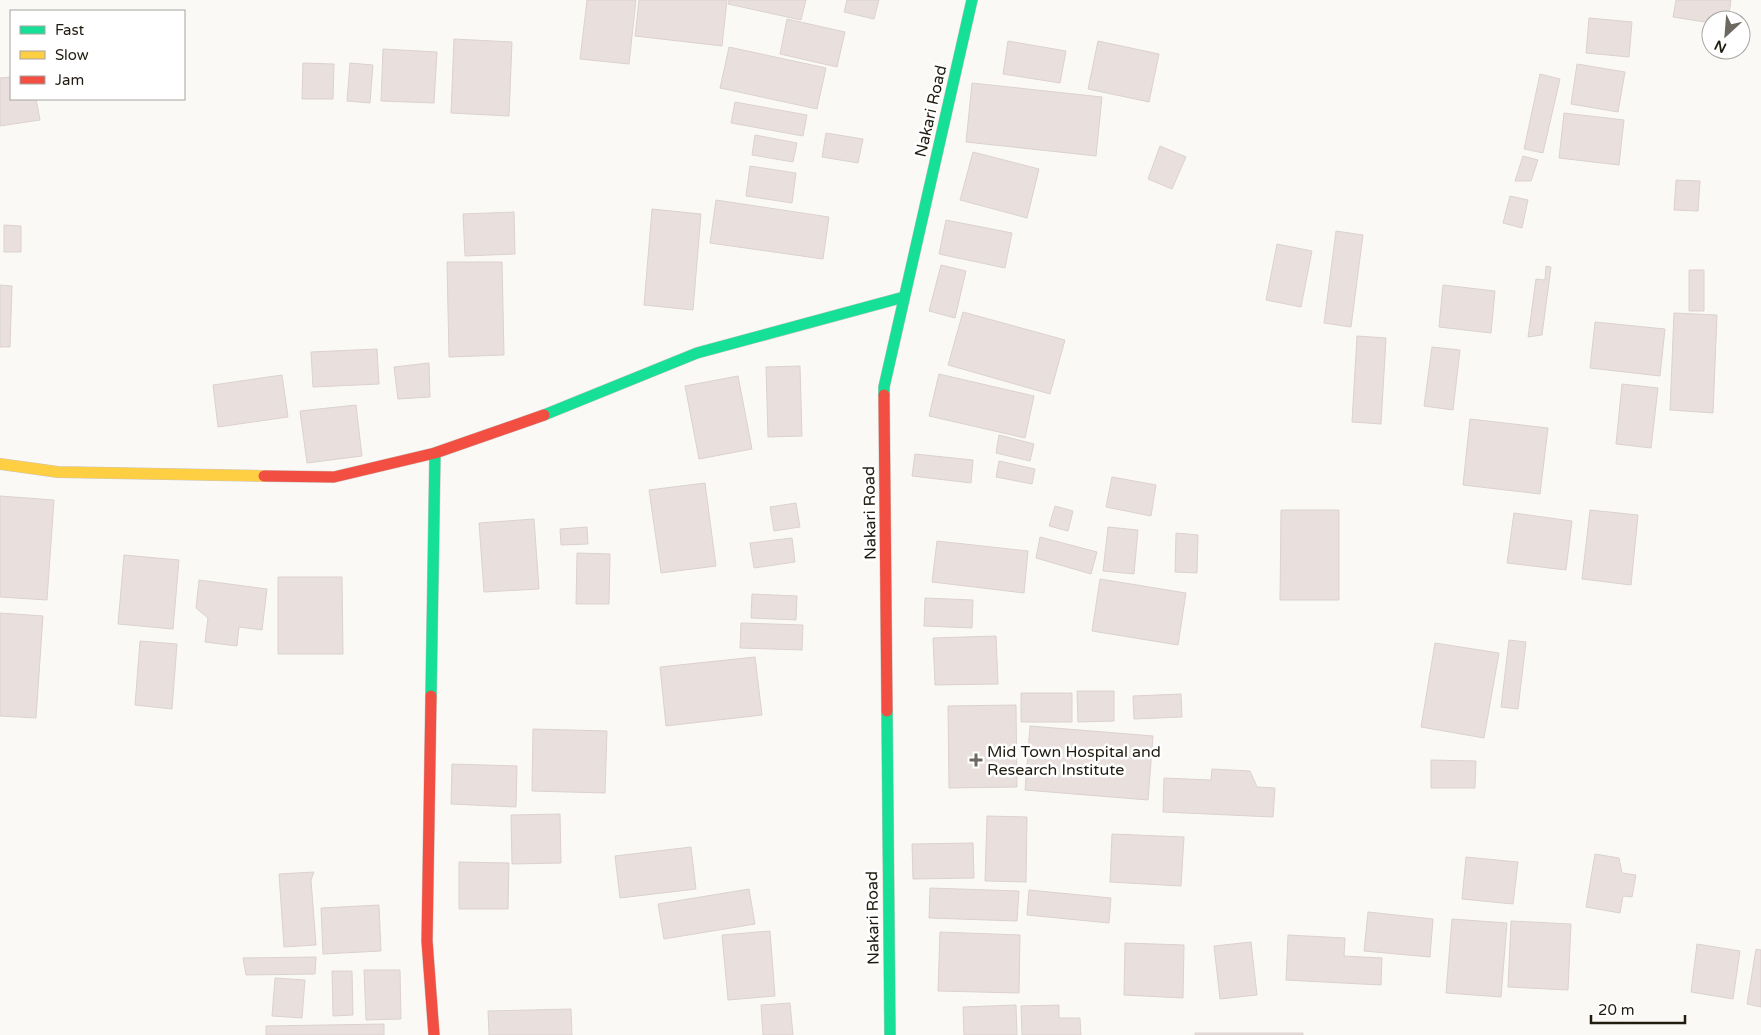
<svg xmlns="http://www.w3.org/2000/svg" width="1761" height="1035" font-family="'Varela Round',sans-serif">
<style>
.building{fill:#e9e0dd;stroke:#dbd2d0}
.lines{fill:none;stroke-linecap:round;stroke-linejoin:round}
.fast-casing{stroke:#cac6bf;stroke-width:12}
.slow-casing{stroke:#cac6bf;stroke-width:12}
.jam-casing{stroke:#cac6bf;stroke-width:12}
.fast{stroke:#16e098;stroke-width:11}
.slow{stroke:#ffcf43;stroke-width:11}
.jam{stroke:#f24e42;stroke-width:11}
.poi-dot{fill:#6d6960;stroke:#fff;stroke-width:2}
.labels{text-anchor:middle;stroke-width:5;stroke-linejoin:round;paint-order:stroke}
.street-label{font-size:16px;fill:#211c10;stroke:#fff}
.poi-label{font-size:16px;fill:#211c10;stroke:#fff;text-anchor:start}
</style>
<rect width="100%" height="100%" fill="#fbf9f6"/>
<!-- building -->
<path class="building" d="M587,0h49l-7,64 -49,-5z
M639,0h88l-5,46 -87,-10z
M729,0h77l-5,20 -73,-16z
M847,0h32l-5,19 -30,-7z
M1676,0h55l-3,20h-17v3l-38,-6z
M1589,18l43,4 -3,35 -43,-4z
M787,19l58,13 -8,35 -57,-13z
M454,39l58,3 -3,74 -58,-3z
M1008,41l58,10 -6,32 -57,-9z
M1098,41l61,13 -10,48 -61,-13z
M729,47l97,21 -9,41 -97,-21z
M383,49l54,3 -3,51 -53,-2z
M303,63l31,1 -1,35h-31z
M350,63l23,2 -3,38 -23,-2z
M1577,64l48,8 -7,40 -47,-8z
M1540,74l20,5 -17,74 -19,-4z
M11,77v22h25l4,21 -40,6v-48z
M972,83l130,14 -6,59 -130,-14z
M735,102l72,13 -4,21 -72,-13z
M1564,113l60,7 -5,45 -60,-7z
M826,133l37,6 -5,24 -36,-6z
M755,135l42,8 -4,19 -41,-7z
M1160,146l26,11 -14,32 -24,-10z
M973,152l66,17 -12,49 -67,-18z
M1523,156l15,4 -7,21h-16z
M750,166l46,7 -4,30 -46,-7z
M1676,180l24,1 -2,30 -24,-1z
M1510,196l18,4 -6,28 -19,-5z
M716,200l113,17 -6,42 -113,-16z
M652,209l49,5 -8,96 -49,-5z
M514,212l1,42 -50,2 -2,-42z
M946,220l66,13 -7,35 -66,-14z
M4,225l17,1v26h-17z
M1336,231l27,4 -12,92 -27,-4z
M1277,244l35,7 -11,56 -35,-7z
M447,262h55l2,93 -55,2z
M941,265l25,6 -11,47 -26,-7z
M1546,266l5,1 -9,68 -14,2 8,-58 9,1z
M1689,270h15v41h-15z
M0,285l12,1 -2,61h-10z
M1443,285l52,6 -4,42 -52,-6z
M963,312l102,28 -15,54 -102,-29z
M1674,313l43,2 -4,98 -43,-3z
M1595,322l70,7 -5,47 -70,-8z
M1357,336l29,2 -5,86 -29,-2z
M1432,347l28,3 -7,60 -29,-4z
M377,349l2,35 -66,3 -2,-35z
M429,363l1,34 -32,2 -4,-32z
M800,366l2,70 -34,1 -2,-70z
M939,374l95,22 -9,42 -96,-22z
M282,375l6,42 -70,10 -5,-42z
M738,376l14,73 -53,10 -14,-73z
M1622,384l36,4 -7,60 -35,-4z
M356,405l6,51 -55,7 -7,-52z
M1470,419l78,9 -8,66 -77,-9z
M999,435l35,9 -4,17 -34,-8z
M915,454l58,6 -2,23 -59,-7z
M999,461l36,8 -3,15 -36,-7z
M1112,477l44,8 -5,31 -45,-9z
M705,483l11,83 -55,7 -12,-83z
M0,496l54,4 -7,100 -47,-3z
M796,503l4,24 -26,4 -4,-24z
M1055,506l18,5 -5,20 -19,-5z
M1281,510h58v90h-59z
M1590,510l48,5 -7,70 -49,-6z
M1514,513l58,8 -6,49 -59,-7z
M534,519l5,70 -55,3 -5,-69z
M587,527l1,17 -27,1 -1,-16z
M1108,527l30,3 -4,44 -31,-3z
M1176,533l22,2 -1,38 -22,-1z
M1040,537l57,15 -6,22 -55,-16z
M792,538l3,24 -41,6 -4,-25z
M937,541l91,10 -4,42 -92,-11z
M577,553l33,1 -1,50h-33z
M124,555l55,5 -6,69 -55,-5z
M278,577h64l1,77h-65z
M1100,579l86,14 -8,52 -86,-14z
M199,580l68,9 -5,41 -23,-3 -2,19 -32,-4 3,-24 -12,-10z
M752,594l45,2 -1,24 -45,-2z
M925,598l48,2 -1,28 -48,-2z
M0,613l43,3 -7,102 -36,-2z
M741,623l62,2 -1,25 -62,-2z
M996,636l2,48 -63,1 -2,-47z
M1509,640l17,2 -8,67 -17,-2z
M140,641l37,3 -5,65 -37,-4z
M1435,643l64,10 -15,85 -63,-11z
M755,657l7,58 -96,11 -6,-59z
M1077,691h37v30l-36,1z
M1021,693h51v29h-51z
M1181,694l1,23 -48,2 -1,-23z
M1016,705l1,82 -68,1 -1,-82z
M1030,726l123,10 -5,64 -123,-10z
M533,729l74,2 -2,62 -73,-2z
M1431,760l45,1 -1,27h-44z
M452,764l65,2 -1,41 -65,-3z
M1212,769l38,2 7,16 18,1 -2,29 -110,-5 1,-34 47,2z
M560,814l1,49 -49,1 -1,-49z
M987,816l40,1 -1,65 -41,-1z
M1112,834l72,3 -3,49 -71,-4z
M973,843l1,35 -61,1 -1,-35z
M691,847l5,42 -76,9 -5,-42z
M1595,854l24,4 3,15 14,2 -4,22 -9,-1 -3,17 -34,-6z
M1466,857l52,5 -5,42 -51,-5z
M459,862l50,1 -1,46h-49z
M314,872l-3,8 5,65 -32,2 -5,-73z
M930,888l89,3 -2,30 -88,-3z
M749,889l6,35 -91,15 -6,-35z
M1029,890l82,8 -2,25 -82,-8z
M379,905l2,46 -58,3 -2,-46z
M1368,912l65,7 -3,38 -66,-6z
M1452,919l55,4 -6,74 -55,-4z
M1511,921l60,3 -3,66 -60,-3z
M770,931l5,65 -47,4 -6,-65z
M940,932l80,3 -1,58 -81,-2z
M1288,935l57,3 -1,18 38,2 -1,27 -95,-5z
M1251,942l6,53 -37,4 -6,-53z
M1125,943l59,2 -1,53 -59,-3z
M1697,944l43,7 -7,48 -42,-7z
M1756,949l5,1v57l-14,-3z
M316,957l-1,17 -69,1 -3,-17z
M364,970h36l1,49 -35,1z
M332,971h20l1,44 -20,1z
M275,978l30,2 -3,38 -30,-2z
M790,1003l3,32h-30l-2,-30z
M1016,1005l1,30h-53l-1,-28z
M1059,1005v13h21l1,17h-59l-1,-29z
M571,1009l1,26h-83l-1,-24z
M384,1024v11h-118v-9z
M1195,1033h108v2h-108z"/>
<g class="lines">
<defs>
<path id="fast" d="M884,395v-8l88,-387
M544,415l153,-62 207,-56
M431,696l4,-243
M887,711l3,324"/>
<path id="slow" d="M0,464l58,8 206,4"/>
<path id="jam" d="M884,395l3,316
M264,476l70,1 101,-24 109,-38
M431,696l-4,245 7,94"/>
</defs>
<!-- fast casing -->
<use href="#fast" class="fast-casing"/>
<!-- slow casing -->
<use href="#slow" class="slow-casing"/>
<!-- jam casing -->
<use href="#jam" class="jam-casing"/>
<!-- fast -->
<use href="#fast" class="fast"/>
<!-- slow -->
<use href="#slow" class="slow"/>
<!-- jam -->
<use href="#jam" class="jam"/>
</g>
<!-- markers -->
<path class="poi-dot" d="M973.5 752.5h5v5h5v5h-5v5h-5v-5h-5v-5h5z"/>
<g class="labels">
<!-- street labels -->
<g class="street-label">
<text transform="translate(930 111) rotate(-77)" y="6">Nakari Road</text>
<text transform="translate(869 513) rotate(-91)" y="6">Nakari Road</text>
<text transform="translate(872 918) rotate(-91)" y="6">Nakari Road</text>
</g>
<!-- poi labels -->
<g class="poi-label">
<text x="987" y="757">Mid Town Hospital and<tspan x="987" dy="18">Research Institute</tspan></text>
</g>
</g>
<!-- legend -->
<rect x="10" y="10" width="175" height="90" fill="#ffffff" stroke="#a6a49f"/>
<rect x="20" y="26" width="25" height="8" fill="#16e098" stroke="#a6a49f"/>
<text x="55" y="35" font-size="15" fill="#211c10">Fast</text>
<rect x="20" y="51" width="25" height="8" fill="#ffcf43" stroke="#a6a49f"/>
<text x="55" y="60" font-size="15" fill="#211c10">Slow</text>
<rect x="20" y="76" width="25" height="8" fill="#f24e42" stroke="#a6a49f"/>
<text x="55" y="85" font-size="15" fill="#211c10">Jam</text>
<!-- north arrow -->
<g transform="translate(1726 35) rotate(206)"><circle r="24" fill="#ffffff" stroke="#a6a49f"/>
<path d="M0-4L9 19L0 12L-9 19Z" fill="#6d6960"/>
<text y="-8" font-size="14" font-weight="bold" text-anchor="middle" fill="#211c10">N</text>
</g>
<!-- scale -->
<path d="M1591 1015v8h94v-8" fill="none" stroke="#211c10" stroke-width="2.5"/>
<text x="1598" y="1015" font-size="15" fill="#211c10" stroke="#ffffff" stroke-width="4" paint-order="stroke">20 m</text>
</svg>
